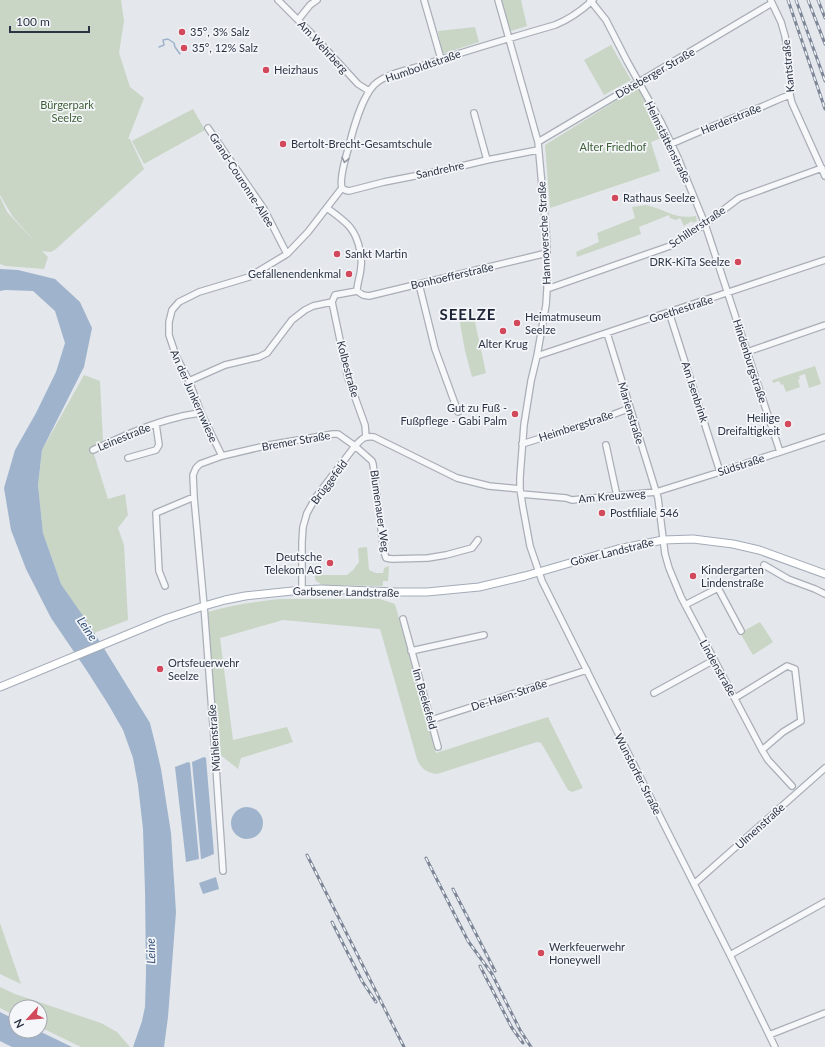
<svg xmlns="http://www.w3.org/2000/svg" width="825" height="1047" font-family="Lato,sans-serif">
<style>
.green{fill:#c9d6c5}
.water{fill:#9fb4cc}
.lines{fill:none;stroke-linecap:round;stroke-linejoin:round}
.stream{stroke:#9fb4cc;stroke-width:1.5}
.minor-casing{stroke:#a9aeb7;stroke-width:8}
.major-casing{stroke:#a3abb8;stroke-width:9}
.minor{stroke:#f7f8fa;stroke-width:5.5}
.major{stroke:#fff;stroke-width:7}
.rail-casing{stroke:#7d8696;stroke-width:3}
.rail{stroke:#f4f6f9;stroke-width:1.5;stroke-dasharray:4.5;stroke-linecap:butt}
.oneway{stroke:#9196a0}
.poi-dot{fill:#d1495b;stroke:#f4f6f9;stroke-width:1.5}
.labels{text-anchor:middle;stroke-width:3.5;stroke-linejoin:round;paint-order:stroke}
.poi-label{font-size:11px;fill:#2b3445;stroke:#f4f6f9;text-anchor:start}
.street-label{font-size:11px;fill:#2b3445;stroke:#f4f6f9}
.park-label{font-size:11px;fill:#3f6138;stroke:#f4f6f9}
.water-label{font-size:12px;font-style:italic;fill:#34527a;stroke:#f4f6f9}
.district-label{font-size:15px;font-weight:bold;letter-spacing:1px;fill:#1d2536;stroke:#f4f6f9}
</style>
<rect width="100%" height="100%" fill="#e4e7ec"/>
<!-- green -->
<path class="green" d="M0,0h121l3,21 -5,32 11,34 14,11 -16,41h2l14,30 -88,80 -5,3 -9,-1 6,6 -4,12 -38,-3 -6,-2v-67l7,15 32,34 -26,-29 -13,-22z
M501,0h20l6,26 -16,5 -3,-5z
M475,27l4,15 -37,12 -4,-23z
M611,45l20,35 -27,15 -20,-35z
M638,87l26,50 -13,5 9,29 -110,37 -5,-63z
M193,109l12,21 -61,34 -12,-23z
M646,205c19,4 29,15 50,11l1,5 -4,2 -1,-2 -8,5 -4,-8 -4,2 -6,-2 -1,-3 -30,12 2,7 -64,23 -1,-5 23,-10 -2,-9 38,-15 -3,-11z
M472,308l14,65 -14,4 -7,-26 -5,-28 1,-4 2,-1 -1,-7z
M815,366l6,18 -12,4 -4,-14 -6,2 1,3 -2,1 2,7 -14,5 -3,-8 -2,1 -2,-4 -6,2 -1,-3z
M84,375l16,6 3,60 -11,7 16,51 17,-5 3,21 -10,13 6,17 4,75 -34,13 -33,-49 -18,-51 -5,-48 4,-35z
M367,547l2,23 7,3h7l1,-5 5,-2 -1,15h-5v5l-60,-1 -7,-4 -2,-6h33l6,-5 6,-8 -1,-14z
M280,599h100l15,5 41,149 112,-36 35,71 -11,4 -4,-2 -25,-44 -2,-3 -4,-1 -100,32c-10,-1 -16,-5 -20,-15l-37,-130 -97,-9 -63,18 13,102 54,-13 6,15 -52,16 -3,11 -20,-16 -10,-141c24,-7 47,-10 72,-13z
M760,622l13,20 -20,13 -13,-22z
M0,923l21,61 -21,-10z
M0,987l15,7 86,29 16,9 13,15h-49l-41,-20v-20h-24v9l-16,-8z"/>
<!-- water -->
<path class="water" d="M0,269l18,1 37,9 25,23 12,26 -8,39 -42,83 -4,35 5,48 18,51 31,45 58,94 5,20 6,26 10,64 5,79 -8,105 -4,30h-31l9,-26 3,-14 1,-35 -1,-81 -2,-62 -5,-44 -5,-27 -10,-28 -15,-26 -21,-33 -36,-53 -25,-49 -15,-39 -7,-42 11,-38 21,-37 20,-41 9,-29 -10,-32 -22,-20 -28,-1 -5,1z
M204,757l2,1 8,96 -12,5h-1l-9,-97z
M188,762l2,1 9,96 -13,3 -11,-95z
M231 823a16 16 0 1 1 32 0a16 16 0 1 1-32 0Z
M216,877l3,12 -16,5 -4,-11z
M0,1012l16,8v11h23l33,16h-60l-12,-6z"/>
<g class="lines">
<!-- stream -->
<path class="stream" d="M159,47l5,-2 -1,-5 5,-1 6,4 1,4 5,7"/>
<defs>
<path id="minor" d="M278,0l33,33 47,51 11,7
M424,0l17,59
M498,0l26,92 14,50 8,88 1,23v36l-1,16 -9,51 -6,25 -7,44 -4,52v12l3,19 7,38 12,35 94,188 94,186 45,92
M590,0l16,20 21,41 34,61 17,36 27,66 75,228
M771,1l10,21 4,14 3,18 3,30 -1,11 2,8 33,73
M298,20l12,-15 7,-5
M474,113l13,47
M208,128l56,81 23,45
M538,142l234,-139
M671,144c30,-13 60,-26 90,-37 10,-4 19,-9 29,-12
M342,188c-3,-9 4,-32 7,-42 4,-17 13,-48 25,-61 11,-11 33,-15 47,-19 44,-15 89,-28 134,-41 15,-6 25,-13 38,-25
M342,188l3,2 4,1 35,-9 61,-12 42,-10 51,-10
M327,208c18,13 29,20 33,43 1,5 2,10 1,15 0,8 -4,17 -4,25
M419,284l16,65 23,63
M547,289l123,-43 9,-5 26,-17 34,-26 83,-30
M357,291l6,4 6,1 178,-43
M332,302l16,76 17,47 1,12
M669,312l51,160
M607,333l51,165 7,56 4,14 12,29 81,153 6,10 24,26
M747,352l78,-27
M537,356l288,-96
M189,381l36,-16 34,-8 8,-4 25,-33 13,-10 8,-4 19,-4 3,-7 22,-4
M522,444l77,-24 31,-12
M606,445l11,51
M93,450c28,-13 56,-26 86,-33 7,-2 15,-3 22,-4
M222,456l-21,-43 -12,-32 -13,-25 -7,-21v-13l3,-12 7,-8 20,-10 50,-15 38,-23 21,-22 34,-44
M128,458l28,-8 3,-5 -3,-21
M521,494l45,4 6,2 84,-8 64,-20 105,-35
M764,565l24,14 27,10 10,5
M165,586l-6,-15 -3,-58 38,-16
M302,590v-48l1,-15 4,-14 9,-16 39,-51 17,15 1,3 11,88 2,6 6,1 36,-1 18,-3 26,-7 6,-8
M685,605l33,-17 23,43
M403,619l35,128
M411,651l73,-16
M654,693l60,-33
M735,698l52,-32 8,3 6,52 -18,11 -21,18
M431,720l156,-50
M223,871l-9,-133 -10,-132 -10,-109 -1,-22 3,-7 4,-4 22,-8 47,-11 64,-11h5l17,12c7,-7 8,-10 19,-9l83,41 32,8 31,3
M694,884l131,-116
M730,955l95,-53
M769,1035l56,-22"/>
<path id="major" d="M0,687l165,-68 39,-13 21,-6 20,-4 57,-6 19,-1 75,3h31l52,-5 46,-11 93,-27 45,-9 30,-1 40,5 26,6 66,24"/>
</defs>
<!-- minor casing -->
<use href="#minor" class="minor-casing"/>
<!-- major casing -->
<use href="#major" class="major-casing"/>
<!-- minor -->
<use href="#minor" class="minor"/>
<!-- major -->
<use href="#major" class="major"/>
<defs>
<path id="rail" d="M788,0l37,109
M796,0l29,81
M808,0l17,44
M818,0l7,18
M307,855l97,192
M426,858l42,83 24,33 28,56 11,17
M453,889l42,82
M332,922l30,59 14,21
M480,966l32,62 11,15"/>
</defs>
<!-- rail casing -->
<use href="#rail" class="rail-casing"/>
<!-- rail -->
<use href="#rail" class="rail"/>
</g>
<!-- one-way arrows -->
<defs><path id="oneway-chevron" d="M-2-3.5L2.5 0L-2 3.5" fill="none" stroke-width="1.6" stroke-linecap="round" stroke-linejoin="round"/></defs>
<use class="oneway" href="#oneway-chevron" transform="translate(345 160) rotate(103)"/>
<!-- markers -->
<g class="poi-dot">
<circle cx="182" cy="32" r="4"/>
<circle cx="184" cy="48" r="4"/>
<circle cx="266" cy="70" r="4"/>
<circle cx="283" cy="144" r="4"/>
<circle cx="615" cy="198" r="4"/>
<circle cx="337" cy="254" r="4"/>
<circle cx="738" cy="262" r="4"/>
<circle cx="349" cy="274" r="4"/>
<circle cx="517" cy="323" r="4"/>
<circle cx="503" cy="331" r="4"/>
<circle cx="515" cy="414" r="4"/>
<circle cx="788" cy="424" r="4"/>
<circle cx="602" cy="513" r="4"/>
<circle cx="330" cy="563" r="4"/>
<circle cx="693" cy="576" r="4"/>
<circle cx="160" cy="669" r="4"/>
<circle cx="541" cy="953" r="4"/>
</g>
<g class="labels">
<!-- poi labels -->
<g class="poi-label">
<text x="190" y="36">35°, 3% Salz</text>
<text x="192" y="52">35°, 12% Salz</text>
<text x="274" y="74">Heizhaus</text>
<text x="291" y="148">Bertolt-Brecht-Gesamtschule</text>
<text x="623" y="202">Rathaus Seelze</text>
<text x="345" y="258">Sankt Martin</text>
<text x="730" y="266" text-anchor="end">DRK-KiTa Seelze</text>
<text x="341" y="278" text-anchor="end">Gefallenendenkmal</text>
<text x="525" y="321">Heimatmuseum<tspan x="525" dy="13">Seelze</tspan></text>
<text x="503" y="348" text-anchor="middle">Alter Krug</text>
<text x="507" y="412" text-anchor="end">Gut zu Fuß -<tspan x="507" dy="13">Fußpflege - Gabi Palm</tspan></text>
<text x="780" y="422" text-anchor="end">Heilige<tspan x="780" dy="13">Dreifaltigkeit</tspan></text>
<text x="610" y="517">Postfiliale 546</text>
<text x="322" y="561" text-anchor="end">Deutsche<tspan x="322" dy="13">Telekom AG</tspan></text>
<text x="701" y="574">Kindergarten<tspan x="701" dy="13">Lindenstraße</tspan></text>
<text x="168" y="667">Ortsfeuerwehr<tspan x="168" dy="13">Seelze</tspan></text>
<text x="549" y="951">Werkfeuerwehr<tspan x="549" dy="13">Honeywell</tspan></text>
</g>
<!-- street labels -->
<g class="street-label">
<text transform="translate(323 47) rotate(47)" y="4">Am Wehrberg</text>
<text transform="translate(423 66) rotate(-19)" y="4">Humboldtstraße</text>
<text transform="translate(788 66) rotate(-95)" y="4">Kantstraße</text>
<text transform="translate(655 73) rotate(-30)" y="4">Döteberger Straße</text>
<text transform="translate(731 119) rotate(-22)" y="4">Herderstraße</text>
<text transform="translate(668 142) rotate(64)" y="4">Heimstättenstraße</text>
<text transform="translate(440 170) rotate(-12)" y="4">Sandrehre</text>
<text transform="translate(242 180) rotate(57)" y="4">Grand-Couronne-Allee</text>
<text transform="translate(697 227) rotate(-34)" y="4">Schillerstraße</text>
<text transform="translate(544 233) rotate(-93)" y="4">Hannoversche Straße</text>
<text transform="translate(452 276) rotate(-13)" y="4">Bonhoefferstraße</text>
<text transform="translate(681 309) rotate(-18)" y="4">Goethestraße</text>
<text transform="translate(750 361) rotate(72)" y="4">Hindenburgstraße</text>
<text transform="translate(348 369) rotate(75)" y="4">Kolbestraße</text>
<text transform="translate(695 392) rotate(72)" y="4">Am Isenbrink</text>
<text transform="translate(194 396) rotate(66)" y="4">An der Junkernwiese</text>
<text transform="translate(631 413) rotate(73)" y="4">Marienstraße</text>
<text transform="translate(576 426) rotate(-18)" y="4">Heimbergstraße</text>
<text transform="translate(124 437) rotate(-22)" y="4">Leinestraße</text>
<text transform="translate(296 441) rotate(-10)" y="4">Bremer Straße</text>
<text transform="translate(741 465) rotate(-18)" y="4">Südstraße</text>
<text transform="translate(329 482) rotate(-53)" y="4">Brüggefeld</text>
<text transform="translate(612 496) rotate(-5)" y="4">Am Kreuzweg</text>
<text transform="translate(380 511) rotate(82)" y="4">Blumenauer Weg</text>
<text transform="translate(612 552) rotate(-14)" y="4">Göxer Landstraße</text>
<text transform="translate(346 592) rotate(1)" y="4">Garbsener Landstraße</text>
<text transform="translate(718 668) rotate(61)" y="4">Lindenstraße</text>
<text transform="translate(509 695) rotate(-18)" y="4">De-Haen-Straße</text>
<text transform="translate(425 699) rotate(74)" y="4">Im Beekefeld</text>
<text transform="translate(214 738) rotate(-94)" y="4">Mühlenstraße</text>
<text transform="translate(638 774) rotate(63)" y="4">Wunstorfer Straße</text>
<text transform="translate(760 826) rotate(-42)" y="4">Ulmenstraße</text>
</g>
<!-- park labels -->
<g class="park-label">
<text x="67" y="109">Bürgerpark<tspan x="67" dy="13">Seelze</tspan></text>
<text x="613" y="151">Alter Friedhof</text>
</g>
<!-- water labels -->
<g class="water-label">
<text transform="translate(87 629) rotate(56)" y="4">Leine</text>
<text transform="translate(151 951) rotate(-91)" y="4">Leine</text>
</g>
<!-- district labels -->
<g class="district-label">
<text x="468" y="320">SEELZE</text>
</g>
</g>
<!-- north arrow -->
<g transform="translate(28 1019) rotate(243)"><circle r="19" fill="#f4f6f9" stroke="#a4a8b1"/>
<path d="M0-3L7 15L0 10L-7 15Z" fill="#d1495b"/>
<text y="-6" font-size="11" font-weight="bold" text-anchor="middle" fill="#2b3445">N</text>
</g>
<!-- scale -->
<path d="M10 26v6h79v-6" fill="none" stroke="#2b3445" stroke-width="2"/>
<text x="16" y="26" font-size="12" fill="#2b3445" stroke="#f4f6f9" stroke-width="3" paint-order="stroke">100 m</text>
</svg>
